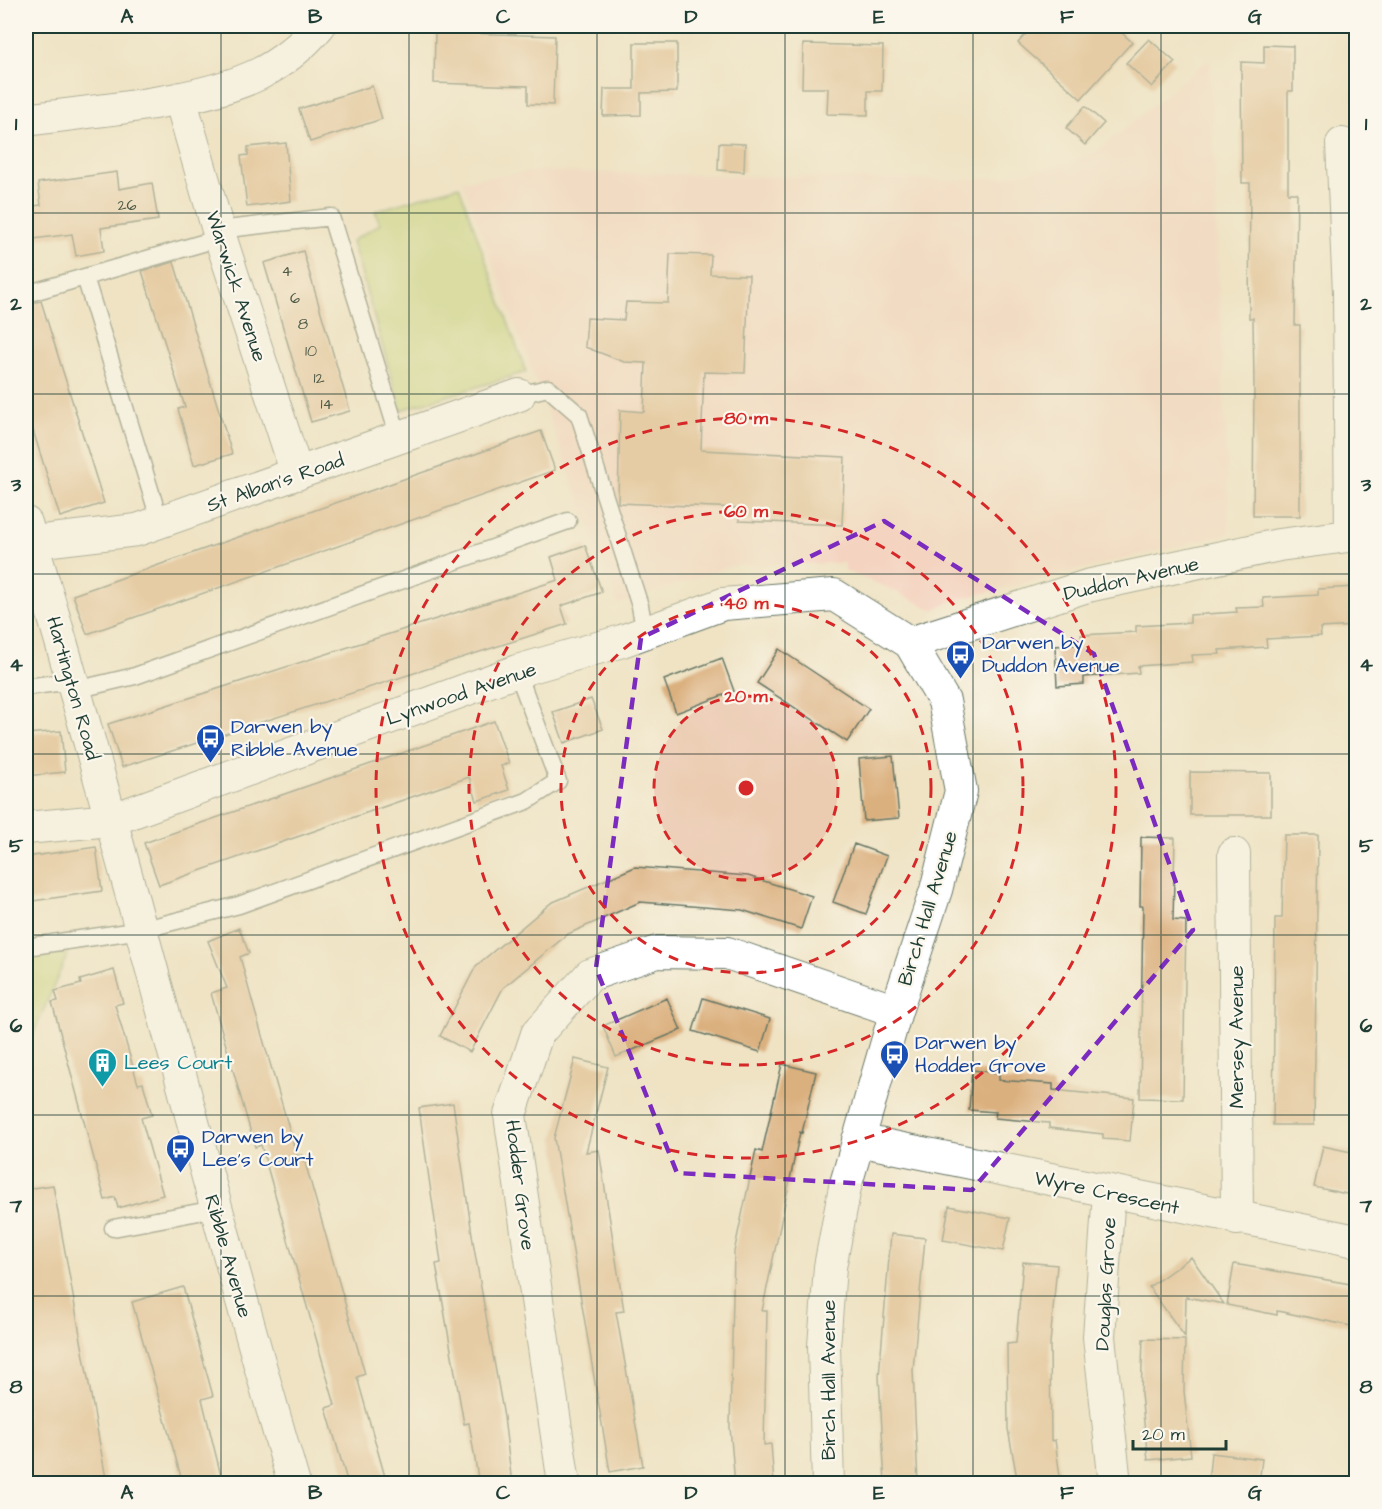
<svg xmlns="http://www.w3.org/2000/svg" width="1382" height="1509" font-family="'Architects Daughter',sans-serif">
<style>
.built{fill:#f4d3c0}
.green{fill:#c0d377;stroke:#708856;stroke-width:1.5}
.building{fill:#dbb07f}
.lines{fill:none;stroke-linecap:round;stroke-linejoin:round}
.service-casing{stroke:#687766;stroke-width:19}
.minor-casing{stroke:#687766;stroke-width:34}
.service{stroke:#fff;stroke-width:16}
.minor{stroke:#fff;stroke-width:32}
.marked{fill:none;stroke:#7b2cbf;stroke-width:4.5;stroke-dasharray:12 8;stroke-linejoin:round}
.grid{fill:none;stroke:#1f3d34;stroke-width:1.5;stroke-opacity:0.55}
.ring{fill:none;stroke:#d62828;stroke-width:3;stroke-dasharray:10 8}
.labels{text-anchor:middle;stroke-width:4.5;stroke-linejoin:round;paint-order:stroke}
.number-label{font-size:16px;fill:#4e5a47}
.street-label{font-size:20px;fill:#1f3d34;stroke:#fbf7ec}
.transit-label{font-size:20px;fill:#164399;stroke:#fbf7ec;text-anchor:start}
.culture-label{font-size:20px;fill:#0d838f;stroke:#fbf7ec;text-anchor:start}
.centre{fill:#d62828;stroke:#fbf7ec;stroke-width:3}
.ring-label{font-size:18px;text-anchor:middle;font-weight:bold;fill:#d62828;stroke:#fbf7ec;stroke-width:4.5;stroke-linejoin:round;paint-order:stroke}
.neatline{fill:none;stroke:#1f3d34;stroke-width:2}
.grid-label{font-size:20px;text-anchor:middle;font-weight:bold;fill:#1f3d34}
</style>
<rect width="100%" height="100%" fill="#fbf7ec"/>
<filter id="ink" filterUnits="userSpaceOnUse"><feTurbulence type="fractalNoise" baseFrequency=".0167" numOctaves="2"/><feDisplacementMap in="SourceGraphic" scale="12" xChannelSelector="R" yChannelSelector="G"/><feConvolveMatrix kernelMatrix="1 2 1 2 8 2 1 2 1" color-interpolation-filters="sRGB"/></filter>
<filter id="wash" filterUnits="userSpaceOnUse"><feTurbulence type="fractalNoise" baseFrequency=".008" numOctaves="4" result="noise"/><feDisplacementMap in="SourceGraphic" scale="24" xChannelSelector="R" yChannelSelector="G"/><feGaussianBlur stdDeviation="1.35" result="paint"/><feColorMatrix in="noise" values="0 0 0 0 0 0 0 0 0 0 0 0 0 0 0 0 0 1.4 0 .05"/><feComposite in="paint" operator="in"/></filter>
<g filter="url(#wash)">
<rect width="100%" height="100%" fill="#efe3c4"/>
<!-- built -->
<path class="built" d="M1210,59l19,474 -277,68 -19,9 -49,-24 -39,-15v-8l-110,2 -117,39 -156,-424 78,-9 414,10 45,-3 68,-14 31,-13z"/>
<!-- green -->
<path class="green" d="M459,186l67,186 -125,38 -49,-169 28,-17 -5,-13z
M68,953l-42,98v-94z"/>
<g id="blocks">
<!-- building -->
<path class="building" d="M1033,26h81l18,16 -51,57 -63,-56z
M435,32l120,4 -2,69 -25,-1v-18l-94,-3z
M1149,39l26,23 -23,25 -26,-24z
M634,43h43v49l-36,1v22l-38,1 1,-27h30z
M803,44l80,2 -1,45h-14v24l-41,-1 1,-26h-26z
M1264,45l29,1v45h-5v102h9l-2,132h5v191h-47l1,-133 -1,-65h-4l1,-135h-8l-1,-121 23,1z
M372,86l10,33 -72,23 -11,-33z
M1085,106l19,17 -19,22 -19,-17z
M286,143l5,58 -44,6 -6,-51 7,-1v-8z
M719,143l26,1 -1,28 -26,-2z
M117,172l2,17 33,-6 6,37 -57,8 3,23 -28,5 -4,-22 -46,6v-33l15,-2 -3,-22z
M303,251l47,160 -39,11 -47,-159z
M670,254l41,1 -1,19 39,1 -4,98 -41,-1 -3,78 144,7 -3,68 -103,-4v-13l-121,-5 2,-93 24,2 2,-49 -22,-1 -39,-15 2,-29 37,2 2,-18 42,1z
M174,262l58,192 -38,11 -16,-56 7,-2 -43,-136z
M41,301l63,202 -44,14 -34,-109v-104z
M541,431l14,39 -468,164 -14,-39z
M585,545l17,47 -41,14 6,18 -445,143 -14,-43 450,-144 -7,-23z
M1356,587v39l-36,2 1,8 -55,3 1,8 -48,3 1,4 -28,1 1,7 -55,4 1,7 -55,4v7l-27,2 -2,-40 27,-2 -1,-9 55,-3v-6l54,-3v-8l47,-3 -1,-4 28,-1 -1,-9 55,-3v-6z
M779,649l90,60 -22,33 -90,-59z
M722,658l12,33 -58,22 -12,-33z
M591,699l12,30 -39,14 -11,-31z
M494,721l15,42 -8,3 8,24 -32,11 -8,-24 -310,108 -15,-42z
M61,731l4,41 -39,4v-42z
M893,756l6,62 -35,3 -5,-62z
M1190,772l81,1v42h-81z
M1284,835h34l-4,290h-41l2,-207h7z
M1141,837l34,1 -2,82 13,1 -3,178 -43,-1 3,-192h-3z
M854,844l33,12 -21,58 -33,-12z
M96,847l6,44 -76,11v-45z
M635,867l113,9 64,20 -11,33 -59,-19 -102,-8 -72,32 -65,54 -33,64 -30,-16 36,-70 75,-63z
M239,928l10,25 -9,4 14,51 43,148 6,-1 62,219 -8,3 30,107h-39l-22,-76 9,-3 -74,-260 -6,2 -44,-154 16,-5 -19,-47z
M114,970l9,33 -8,2 23,79 5,-1 9,32 -11,3 22,77 -45,13 -3,-11 -10,3 -53,-198 6,-1 -3,-10 26,-7 -1,-4z
M667,998l14,32 -65,27 -13,-31z
M703,998l67,21 -10,33 -67,-21z
M575,1059l33,8 -22,85 13,-2 25,161 -8,1 27,154 -33,6 -56,-334z
M782,1064l34,8 -14,61 -2,-1 -38,179h5l-3,134 7,-1 3,40h-39l-5,-57 4,-175 22,-102 6,2z
M972,1070l27,3v7l54,4v6l81,8 -4,43 -27,-2v-5l-54,-6v-5l-54,-5 1,-6 -27,-2z
M453,1103l21,145 30,169 8,67h-33l-10,-61 -5,1 -28,-160 5,-1 -22,-155z
M1323,1146l33,7v43l-42,-9z
M53,1185l54,299h-81v-295z
M949,1206l61,12 -7,33 -60,-11z
M891,1234l34,4 -12,132 5,114h-33l-6,-108z
M1191,1257l33,47 -38,-7 -1,40 -36,-50z
M1023,1262l34,3 -7,79 1,97 4,-1 6,44h-43l-10,-55 -1,-85 9,-1z
M1234,1264l122,21v42l-79,-16v4l-50,-10z
M183,1287l30,109 -11,3 21,85h-40l-51,-182z
M1143,1339l42,1 -1,51 7,65 -43,4 -7,-66z
M1211,1453l51,6 -3,25h-51z"/>
</g>
</g>
<g filter="url(#ink)">
<use href="#blocks" fill-opacity="0" stroke="#687766" stroke-width="1.5"/>
<g class="lines">
<defs>
<path id="service" d="M218,230l113,-13 68,221
M85,277l75,245
M26,294l194,-56
M519,395l29,-7 31,27 61,191 5,27
M26,687l46,-6
M75,690l60,-14 433,-155
M26,947l115,-17 98,-25 288,-104 31,-20 -41,-110
M113,1228l102,-19"/>
<path id="minor" d="M180,98l38,132 79,244
M26,120c69,-10 171,-16 233,-46 22,-11 44,-29 60,-48
M1342,144l7,148 2,243
M26,523c96,318 174,641 268,961
M26,543l111,-13 382,-135
M910,643l177,-57 192,-41 77,-10
M26,828l85,-8 406,-149 105,-30 101,-37 111,-9 76,48 34,58 17,90 -25,99 -40,121 -51,176 -15,80 -6,79 4,138
M1234,854l3,365
M858,1140l498,101
M1109,1192l-10,145 16,147
M564,1484l-54,-369 27,-81 53,-59 67,-23 70,1 169,58"/>
</defs>
<!-- service casing -->
<use href="#service" class="service-casing"/>
<!-- minor casing -->
<use href="#minor" class="minor-casing"/>
<!-- service -->
<use href="#service" class="service"/>
<!-- minor -->
<use href="#minor" class="minor"/>
</g>
</g>
<!-- marked area -->
<path d="M0 0H1382V1509H0ZM884,521l210,133 99,276 -221,260 -295,-17 -81,-205 45,-330z" fill="#efe3c4" fill-opacity=".55" fill-rule="evenodd"/>
<path class="marked" d="M884,521l210,133 99,276 -221,260 -295,-17 -81,-205 45,-330z"/>
<!-- grid -->
<path class="grid" d="M221,26v1458M409,26v1458M597,26v1458M785,26v1458M973,26v1458M1161,26v1458M26,213h1330M26,394h1330M26,574h1330M26,754h1330M26,935h1330M26,1115h1330M26,1296h1330"/>
<!-- distance rings -->
<circle cx="746" cy="788" r="92" fill="#d62828" fill-opacity=".12"/>
<g class="ring">
<circle cx="746" cy="788" r="92"/>
<circle cx="746" cy="788" r="185"/>
<circle cx="746" cy="788" r="277"/>
<circle cx="746" cy="788" r="370"/>
</g>
<!-- icons -->
<defs>
<symbol id="bus-pin" viewBox="-11 -11 22 30"><path d="M0 17L-7.5 6A9.5 9.5 0 1 1 7.5 6Z" fill="#1a4fb4" stroke="#fbf7ec"/><path d="M-5-6H5V4H4V6H2V4H-2V6H-4V4H-5ZM-3.5-4V0h7V-4ZM-3.5 1.2v1.5H-2V1.2ZM2 1.2v1.5H3.5V1.2Z" fill="#fff"/></symbol>
<symbol id="building-pin" viewBox="-11 -11 22 30"><path d="M0 17L-7.5 6A9.5 9.5 0 1 1 7.5 6Z" fill="#0f9aa8" stroke="#fbf7ec"/><path d="M-4-6H4V6H1V3H-1V6H-4ZM-2.5-4.3h1.7v1.8h-1.7ZM.8-4.3h1.7v1.8H.8ZM-2.5-1h1.7V.8h-1.7ZM.8-1h1.7V.8H.8Z" fill="#fff"/></symbol>
</defs>
<g fill-rule="evenodd">
<use href="#bus-pin" x="944" y="638" width="33" height="45"/>
<use href="#bus-pin" x="194" y="722" width="33" height="45"/>
<use href="#bus-pin" x="878" y="1038" width="33" height="45"/>
<use href="#building-pin" x="86" y="1046" width="33" height="45"/>
<use href="#bus-pin" x="164" y="1132" width="33" height="45"/>
</g>
<g class="labels">
<!-- number labels -->
<g class="number-label">
<text x="127" y="210">26</text>
<text x="287" y="276">4</text>
<text x="295" y="303">6</text>
<text x="303" y="329">8</text>
<text x="311" y="356">10</text>
<text x="319" y="383">12</text>
<text x="327" y="409">14</text>
</g>
<!-- street labels -->
<g class="street-label">
<text transform="translate(237 286) rotate(72)" y="7">Warwick Avenue</text>
<text transform="translate(275 482) rotate(-19)" y="7">St Alban's Road</text>
<text transform="translate(1131 578) rotate(-13)" y="7">Duddon Avenue</text>
<text transform="translate(74 688) rotate(74)" y="7">Hartington Road</text>
<text transform="translate(461 693) rotate(-19)" y="7">Lynwood Avenue</text>
<text transform="translate(927 908) rotate(-73)" y="7">Birch Hall Avenue</text>
<text transform="translate(1236 1037) rotate(-90)" y="7">Mersey Avenue</text>
<text transform="translate(521 1185) rotate(83)" y="7">Hodder Grove</text>
<text transform="translate(1107 1192) rotate(12)" y="7">Wyre Crescent</text>
<text transform="translate(229 1256) rotate(74)" y="7">Ribble Avenue</text>
<text transform="translate(1105 1284) rotate(-87)" y="7">Douglas Grove</text>
<text transform="translate(828 1380) rotate(-90)" y="7">Birch Hall Avenue</text>
</g>
<!-- transit labels -->
<g class="transit-label">
<text x="982" y="649">Darwen by<tspan x="982" dy="23">Duddon Avenue</tspan></text>
<text x="231" y="733">Darwen by<tspan x="231" dy="23">Ribble Avenue</tspan></text>
<text x="915" y="1049">Darwen by<tspan x="915" dy="23">Hodder Grove</tspan></text>
<text x="202" y="1143">Darwen by<tspan x="202" dy="23">Lee's Court</tspan></text>
</g>
<!-- culture labels -->
<g class="culture-label">
<text x="124" y="1069">Lees Court</text>
</g>
</g>
<circle cx="746" cy="788" r="9" class="centre"/>
<g class="ring-label">
<text x="746" y="424">80 m</text>
<text x="746" y="517">60 m</text>
<text x="746" y="609">40 m</text>
<text x="746" y="702">20 m</text>
</g>
<!-- margin -->
<rect width="1382" height="1509" fill="none" stroke="#fbf7ec" stroke-width="66"/>
<!-- scale -->
<path d="M1133 1440v9h93v-9" fill="none" stroke="#1f3d34" stroke-width="3"/>
<text x="1142" y="1440" font-size="18" fill="#1f3d34" stroke="#fbf7ec" stroke-width="4.5" paint-order="stroke">20 m</text>
<rect x="33" y="33" width="1316" height="1443" class="neatline"/>
<g class="grid-label">
<text x="127" y="23">A</text>
<text x="315" y="23">B</text>
<text x="503" y="23">C</text>
<text x="691" y="23">D</text>
<text x="879" y="23">E</text>
<text x="1067" y="23">F</text>
<text x="1255" y="23">G</text>
<text x="16" y="130">1</text>
<text x="1366" y="130">1</text>
<text x="16" y="310">2</text>
<text x="1366" y="310">2</text>
<text x="16" y="491">3</text>
<text x="1366" y="491">3</text>
<text x="16" y="671">4</text>
<text x="1366" y="671">4</text>
<text x="16" y="852">5</text>
<text x="1366" y="852">5</text>
<text x="16" y="1032">6</text>
<text x="1366" y="1032">6</text>
<text x="16" y="1212">7</text>
<text x="1366" y="1212">7</text>
<text x="16" y="1393">8</text>
<text x="1366" y="1393">8</text>
<text x="127" y="1499">A</text>
<text x="315" y="1499">B</text>
<text x="503" y="1499">C</text>
<text x="691" y="1499">D</text>
<text x="879" y="1499">E</text>
<text x="1067" y="1499">F</text>
<text x="1255" y="1499">G</text>
</g>
</svg>
